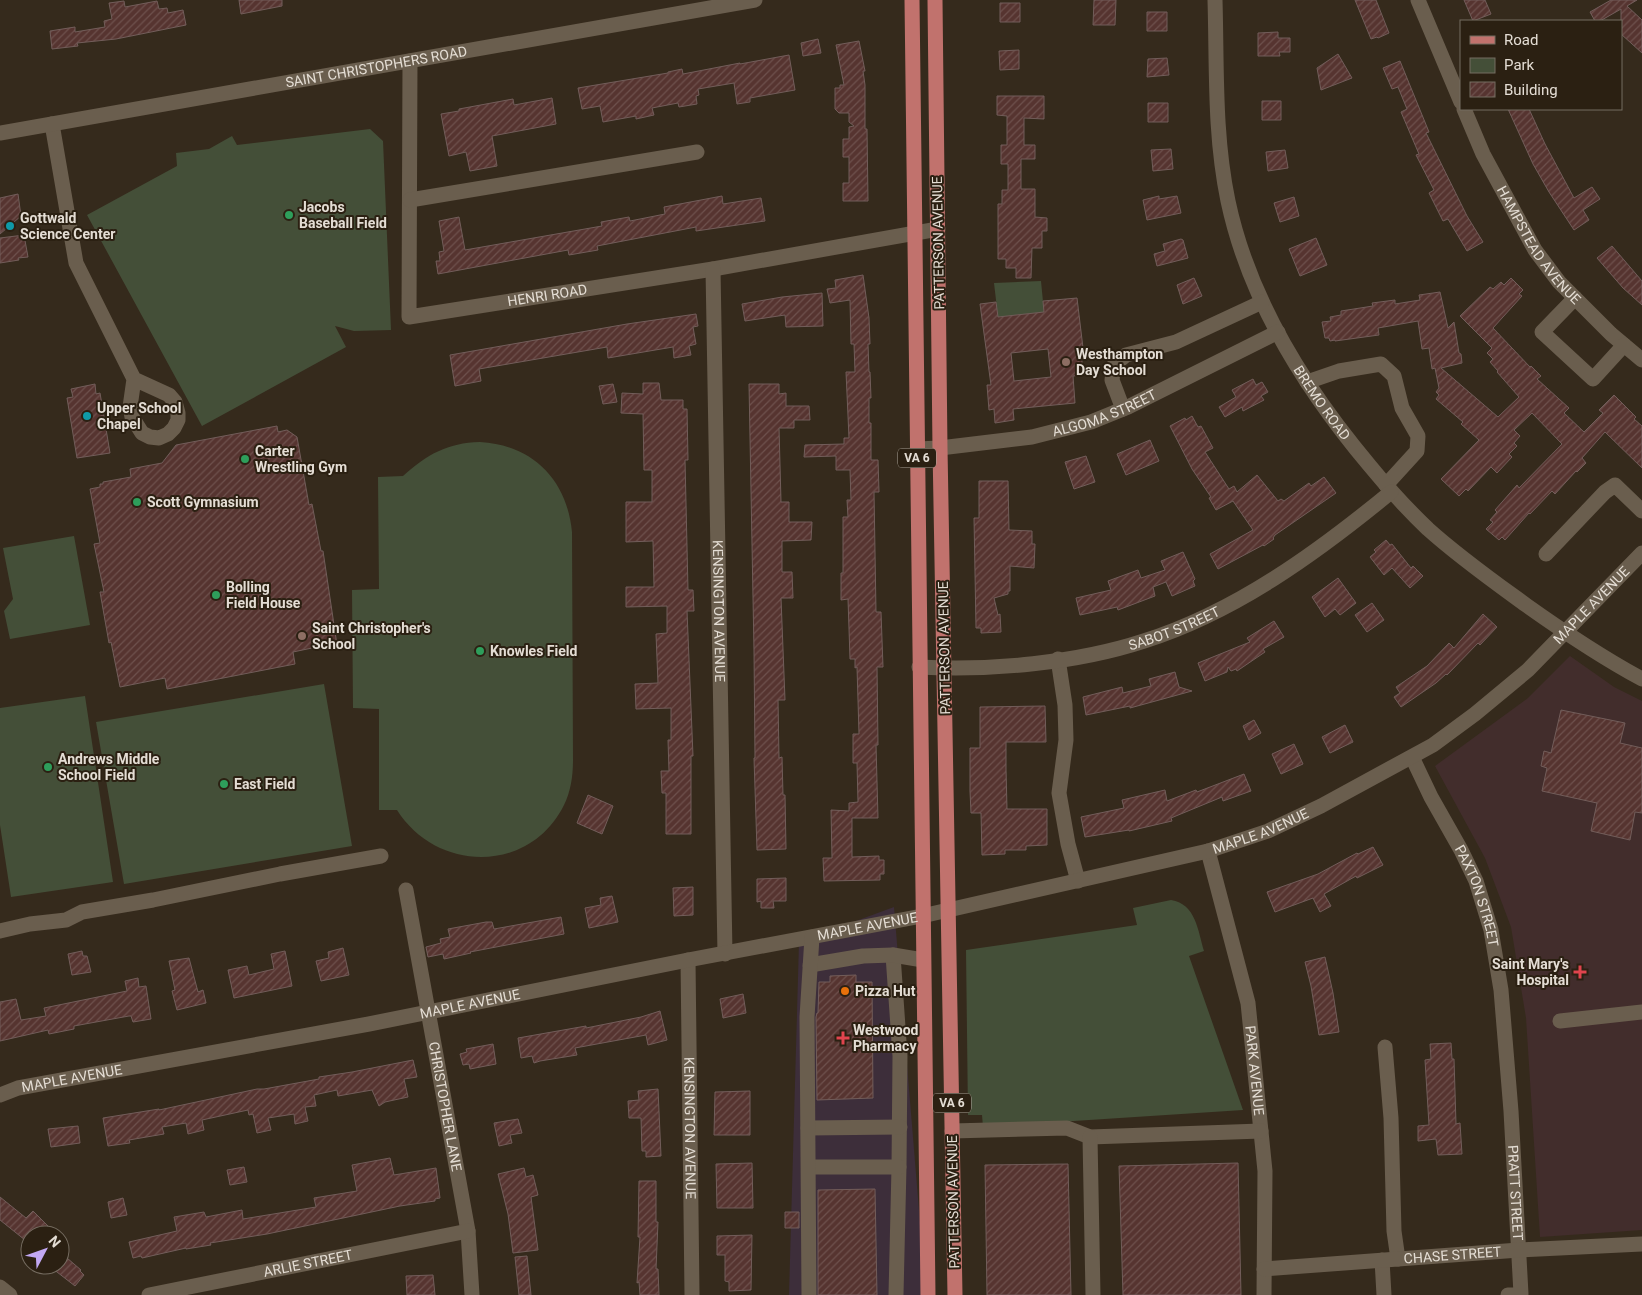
<svg xmlns="http://www.w3.org/2000/svg" width="1642" height="1295" font-family="Roboto,sans-serif">
<style>
.commercial{fill:#3d2e3a}
.medical{fill:#422d2c}
.park{fill:#444f38}
.building{fill:url(#building-hatch);stroke:#725d5a;fill-rule:evenodd}
.lines{fill:none;stroke-linecap:round;stroke-linejoin:round}
.minor{stroke:#6a5e4e;stroke-width:15}
.major{stroke:#c1726d;stroke-width:15}
.leisure-dot{fill:#2e9e5b;stroke:#2b2012;stroke-width:2}
.culture-dot{fill:#0f9aa8;stroke:#2b2012;stroke-width:2}
.education-dot{fill:#8d6e63;stroke:#2b2012;stroke-width:2}
.health-dot{fill:#e0444e;stroke:#2b2012;stroke-width:2}
.food-dot{fill:#e8710a;stroke:#2b2012;stroke-width:2}
.labels{text-anchor:middle;stroke-width:4;stroke-linejoin:round;paint-order:stroke}
.shield{fill:#2b2012;stroke:#aca49a;stroke-width:1}
.shield-label{font-size:12px;font-weight:bold;fill:#e4ddd4}
.street-label{font-size:14px;fill:#e4ddd4;stroke:#2b2012}
.poi-label{font-size:14px;font-weight:bold;fill:#e4ddd4;stroke:#2b2012;text-anchor:start}
</style>
<defs>
<pattern id="building-hatch" width="6" height="6" patternUnits="userSpaceOnUse" patternTransform="scale(1.25)"><rect width="6" height="6" fill="#563430"/><path d="M-1 1l2-2M0 6l6-6M5 7l2-2" fill="none" stroke="#6e514d"/></pattern>
</defs>
<rect width="100%" height="100%" fill="#352a1c"/>
<!-- commercial -->
<path class="commercial" d="M894,907l32,388h-137l10,-353z"/>
<!-- medical -->
<path class="medical" d="M1570,656l44,31 28,14v529l-102,7 -14,-219 -15,-91 -26,-69 -50,-92 93,-68z"/>
<!-- park -->
<path class="park" d="M370,129l13,12 8,189 -37,1 -19,-5 11,21 -144,79 -115,-211 90,-49 -1,-13 33,-4 23,-13 5,9z
M1041,281l3,31 -46,5 -4,-34z
M480,442c53,3 87,38 92,90l1,228c0,15 -2,31 -9,45 -34,69 -127,68 -167,5h-18v-101l-26,-1 -1,-118 27,-1 -1,-112 25,-1c25,-22 44,-33 77,-34z
M74,536l16,89 -80,14 -6,-28 9,-12 -10,-51z
M324,684l28,162 -228,38 -28,-162z
M85,696l28,186 -102,15 -11,-72v-117z
M1171,900c25,4 27,31 33,51l-15,5 54,154 -260,17 -1,-12h-14l-2,-165 171,-25 -4,-17z"/>
<!-- building -->
<path class="building" d="M239,0h43v6l-41,8z
M1094,0h22l-1,25h-22z
M1355,0h21l13,33 -11,5 -1,-1 -6,2z
M1464,0h21l6,14 -18,7z
M1611,0h26l-10,6 15,14v33l-21,-19v-25l-21,12h-5l-5,-9z
M124,1l1,6 32,-6 2,8 8,-1 1,5 15,-3 3,15 -70,14 -39,4 1,3 -26,3 -2,-18 25,-4v5l30,-5 -1,-6 8,-2 -3,-16z
M1000,3h20v19h-20z
M1147,12h20v19h-20z
M1278,32v6h12v14h-11l1,4h-22v-23z
M818,39l3,14 -18,3 -2,-13z
M859,41l6,30h-2l2,14v44h2l1,72h-25v-18h6v-26h-6v-18h6v-12l5,-1 -5,-4v-9h-10l-4,-4v-21h5v-3h4l-8,-40z
M1019,50v19l-19,1 -1,-19z
M1338,54l14,24 -31,12 -4,-22z
M789,55l6,35 -45,8v4l-13,2 -3,-21 -36,6 1,6 -3,1 1,8 -18,3 -1,-4 -26,5 2,7 -18,4v-3l-33,6 -3,-16 -18,3 -4,-21 90,-15v-1l14,-3 1,5 57,-11v1z
M1167,58l2,17 -22,2 1,-18z
M1400,61l29,71 -3,1 41,83 16,26 -16,9 -19,-32 -5,2 -14,-28 5,-3 -18,-35 3,-1 -18,-42 6,-3 -9,-22 -6,2 -9,-21z
M997,96h47v23l-20,-1v27h11v14h-14v30h14v28l12,1v13h-5v17h-10l-1,30h-15v-10h-10v-9h-8v-55h4v-14h6v-26h-7v-19h6v-29l-10,-1z
M552,98l4,26 -64,12 5,30 -27,5 -4,-19 -17,4 -8,-42 18,-3v-2l54,-10 1,6z
M1262,101h19v19h-19z
M1148,103h20v19h-20z
M1508,109h21l16,35 29,54 18,-11 8,12 -17,11 6,10 -15,10 -25,-38 -16,-28z
M1171,149l2,20 -20,2 -2,-21z
M1285,150l3,18 -20,3 -2,-19z
M18,194l3,22 -21,18v-36z
M722,196l1,8 38,-6 4,23 -69,10v-4l-99,19 1,4 -29,5 -1,-5 -130,24 -2,-13h4l-1,-9 5,-1 -5,-30 20,-4 6,33 137,-24 -1,-4 28,-5 1,4 35,-7 -1,-7z
M1159,196v3l18,-3 4,17 -34,7 -4,-20z
M1294,197l5,19 -19,6 -6,-19z
M24,235l4,22 -10,1 1,2 -19,3v-25z
M1316,238l11,27 -27,11 -11,-27z
M1181,239l2,1 5,18 -31,8 -3,-12 11,-3 -2,-7z
M1612,246l30,35v24l-19,-17 -26,-30z
M863,275l6,43 1,26h-2l1,28h1l1,26h-2v25h2v37h7l1,32h-5l2,120h5l2,55h-6l1,78h-2l2,73h-26v39l27,-1v4h5v14h-4v6l-56,1 -1,-23h9l-1,-48 18,1v-8l9,-1 -1,-39h-4v-29h6l-2,-67 -2,1v-9h-5l-2,-60 -7,1v-27h2v-56h5l-1,-17h4l-1,-30h-14v-14l-32,1 1,-12 39,-1v-6h5l-3,-66h9l-1,-28h-3l-1,-44 -20,3 -3,-14 9,-1 -1,-8z
M1194,278l8,18 -19,8 -6,-19z
M1511,278l12,12 -4,4 3,2 -29,32 37,39 1,-1 10,10 -4,3 32,29 -5,5 20,19 19,-19 -4,-3 15,-15 22,22 -2,2 8,7v42l-37,-36 -23,26 4,5 -9,9 -1,-1 -21,23 -3,-3 -22,23 -1,-1 -24,27 -3,-3 -3,3 -13,-11 7,-7 -3,-2 7,-8 -2,-2 22,-25 2,3 43,-44 -30,-31 -18,17 6,6 -6,7 3,3 -8,8 3,3 -15,16 -6,-6 -23,24 -2,-2 -7,7 -18,-17 38,-39 -18,-16 2,-2 -27,-23 3,-4 -3,-3 3,-4 -4,-20 -3,1 -3,-21 -7,1 -4,-28 -40,7 1,7 -44,6v-1l-5,1 -1,-3h-4l-3,-16 9,-1 -1,-4 11,-2v-4l32,-5 -1,-3 23,-3v4l25,-4 -1,-5 21,-3 8,36 6,-6 5,31 2,1 1,9 -21,5 57,49 21,-20 -22,-25 1,-1 -8,-9 3,-3 -6,-6 5,-5 -32,-32 30,-29 3,2 8,-7 3,3z
M822,293l1,33 -37,1 -1,-12 -40,6 -3,-17 40,-7z
M1077,298l6,50 -2,1 2,26 -10,1 2,27 -62,6 1,11 -19,3 -1,-14 -5,1 -2,-25h4l-11,-81 16,-2 2,15 46,-5 -1,-11zM1048,349l3,28 -37,4 -3,-28z
M696,314l2,12 -5,1 3,17 -7,2 2,9 -17,3 -1,-11 -65,11 -1,-11 -128,22 2,12 -26,5 -5,-31 177,-31z
M1253,379l3,6 6,-3 6,10 -7,4 3,4 -21,11 -1,-4 -17,10 -6,-10 17,-10 -4,-7z
M643,383h16l2,17h22v9h4l1,51h-3l3,130h5l1,21h-7l6,145h-2v78h-25v-41h-4l-1,-22h8l-1,-31h3v-32l-35,1 -1,-25 23,-1 -2,-49 11,-1v-27l-41,1v-20h28l-1,-46 -27,1v-40h26v-32h-8l-1,-56 -22,-1 1,-20 21,1z
M95,384l1,10 4,-1 10,60 -33,5 -10,-60 6,-1 -2,-8z
M613,384l4,18 -14,2 -4,-18z
M749,384h30v10l7,-1v13h23l1,14h-16v8h-15l2,74h8v20h23l-1,18 -29,1v31h10l1,26h-12l4,102h-7l1,58 3,-1 1,38h2l1,54 -29,1 -3,-92h1l-1,-107z
M1192,416l6,11 3,-1 12,22 -8,4 24,37 5,-3 3,6 20,-17 21,26 3,-2 3,2 25,-18 2,3 13,-9 12,16 -61,42 -2,3 1,1 -10,7 -1,-1 -45,24 -8,-15 43,-24 -20,-29 -17,9 -7,-12 2,-1 -19,-28 -22,-43 15,-8 1,2z
M277,426l1,6 9,-2 10,7 12,68 3,-1 9,47h2l14,94 -22,5 -3,-2 -19,4 2,12 -77,15 -51,10 -2,-11 -45,9 -9,-45 -2,1 -9,-51h4l-10,-48 6,-1 -10,-54 10,-2v-3h3v-2l28,-5 -1,-8 32,-6 14,-18z
M1150,440l9,21 -33,14 -9,-21z
M1086,456l9,26 -21,7 -9,-27z
M979,481h29l1,49 23,1v13h3l-1,24 -24,-2v25h-2v3l-14,4 4,17 2,-1 1,18 -20,1v-5h-5l-2,-110h5z
M1386,540l4,5 2,-1 19,24 2,-2 10,10 -13,12 -18,-20 -8,7 -14,-18 6,-5 -2,-2z
M1183,552l12,27 -2,2 2,5 -23,10 -6,-14 -13,5 2,9 -37,14 -1,-3 -37,8 -4,-17 35,-8 -3,-9 30,-11 3,8 24,-8 -4,-9z
M1338,578l18,25 -16,12 -5,-6 -10,8 -13,-20z
M1372,603l12,17 -17,12 -12,-17z
M1483,614l14,13 -17,18 -2,-2 -31,32 -1,-1 -10,9 -35,24 -7,-10 6,-4 -4,-6 31,-21 22,-23 5,5z
M1274,621l10,16 -21,12 2,3 -28,19 -1,-2 -5,2 -3,-4 -1,5 -22,9 -7,-18 52,-21 -3,-4z
M1175,672l4,15 13,4 -62,17v-2l-44,9 -3,-18 39,-10 1,6 28,-7 -2,-7z
M1045,706l1,36h-40v27l1,40h40v36l-21,1v4h-21v4l-23,1 -1,-42h-10l-1,-22v-43h10v-41z
M1561,710l64,13 -5,20 22,5v65l-7,-1 -5,28 -39,-9 6,-28 -55,-12 5,-23 -6,-2 3,-15 7,2z
M1254,720l7,13 -12,7 -6,-14z
M1345,725l8,17 -23,11 -8,-16z
M1294,744l9,20 -22,10 -9,-20z
M1244,774l7,17 -28,10 -1,-4 -51,21 1,3 -43,10v-1l-44,7 -4,-20 43,-9 -2,-8 43,-10 2,11 29,-11 1,2z
M588,795l25,11 -11,28 -25,-11z
M1373,847l10,18 -26,13 -1,-2 -32,18 7,12 -11,6 -7,-14 -38,14 -8,-20 51,-18 39,-21 1,1z
M786,878v23h-13l1,7h-13v-7l-4,1v-23z
M693,887v28l-19,1 -1,-28z
M612,896l6,26 -29,6 -4,-20 16,-3 -1,-7z
M561,917l3,17 -94,18 1,1 -27,6 -1,-5 -15,3 -2,-10 15,-4 -1,-4 10,-2 -2,-8 38,-7h6l2,7z
M343,948l6,27 -28,6 -5,-20 13,-3 -1,-6z
M82,951l1,5h4l4,16 -19,3 -4,-21z
M285,951l7,35 -58,12 -6,-28 19,-4 2,9 25,-6 -3,-15z
M1325,957l8,36 6,39 -20,3 -8,-49 -6,-24z
M189,958l9,34 5,-2 3,13 -29,7 -5,-19 3,-1 -6,-29z
M856,975v7h16l1,116 -56,2 -1,-83 1,-4h1l1,-31h11v-6z
M138,978l1,9 7,-1 5,33 -18,3 -2,-6h-2l-55,10v3l-25,5 -1,-4 -48,11v-39l16,-3 5,21 25,-4 -2,-8 83,-17 -2,-10z
M743,994l3,19 -23,5 -3,-19z
M660,1011l7,29 -19,5 -2,-10 -71,13 2,7 -37,6 -6,2 -2,-7 -11,2 -3,-20 68,-12v2l55,-11z
M1451,1043l1,16h2l2,65 4,-1 2,31 -24,1 -2,-16 -18,2v-15l11,-1 -4,-65 6,-1 -1,-15z
M493,1044l3,20 -26,5 -1,-5 -6,1 -3,-11 7,-2 -1,-3z
M413,1060l4,17 -13,2 4,18 -23,5 -6,4 -7,-16 -34,6 -1,-6 -23,5 2,11 -11,1 3,14 -13,3 -1,-10 -26,4 3,12 -14,3 -4,-19 -4,1 -1,-5 -46,10 2,10 -16,4 -2,-11 -24,4 2,7 -35,6 1,3 -22,3 -5,-28 56,-9v1l98,-21h7l55,-10v-2l33,-5z
M658,1089l3,67 -15,1v-6h-4l-1,-33h-12l-1,-17 11,-1 -1,-9z
M750,1091v44h-36l1,-43z
M518,1119l4,14 -12,2 2,8 -13,3 -5,-23z
M78,1126l2,17 -29,4 -3,-18z
M390,1158l4,17 42,-7 4,30 -5,1v2l-35,5 -133,28 -57,9 1,2 -25,4v-1l-44,10 -1,-2 -8,2 -4,-16 48,-11 -3,-14 30,-5 2,5 36,-7 1,9 73,-12 -2,-9 43,-7 -5,-26z
M752,1163l1,45h-36l-1,-44z
M1238,1163l3,132h-118l-4,-129z
M1068,1164l3,131h-84l-2,-130z
M244,1167l3,15 -17,3 -3,-15z
M524,1168l2,9 7,-2 5,20 -7,2 7,53 -25,3 -5,-39 -10,-40z
M639,1181h17v41h2l-2,47h2l1,26h-19l-1,-13 -2,1 3,-46h-2z
M875,1189l2,106h-59v-105z
M0,1197l26,21 7,-7 15,15 -2,2 7,7h-23v9l-30,-24z
M123,1198l4,17 -16,3 -3,-16z
M785,1212h14v16h-14z
M752,1235l-1,55 -22,1v-9l-4,-1v-26h-8v-19z
M60,1252l21,18 -1,1 4,4 -9,11 -27,-21h12z
M527,1256l4,39h-12l-4,-38z
M433,1275l2,20h-28l-1,-19z"/>
<g class="lines">
<!-- minor -->
<g class="minor">
<path id="s1" d="M1215,0c2,67 -1,134 13,201 21,99 77,188 142,265 18,22 37,43 58,63 31,28 65,52 98,76 38,27 75,52 116,74"/>
<path d="M1418,0l43,102"/>
<path id="s2" d="M410,61l-1,256 304,-48 225,-40"/>
<path id="s3" d="M1464,109l19,45 52,96 24,32 52,52 31,26"/>
<path d="M52,124l24,139 58,116 -4,28 2,10 10,16 8,4 9,1 9,-4 6,-6 4,-8v-7l-3,-11 -6,-7 -35,-16"/>
<path id="s4" d="M0,133l755,-133"/>
<path d="M410,200l287,-48"/>
<path id="s5" d="M713,269l12,685"/>
<path d="M1575,298l-33,34 51,47 31,-34"/>
<path d="M1307,382l32,-11 42,-7 13,12 8,32 16,28 -1,15 -31,34"/>
<path d="M1123,409l-11,-29 2,-15 12,-10 50,-13 86,-40"/>
<path id="s6" d="M917,449l23,-1 92,-11 59,-15 37,-15 150,-75"/>
<path d="M1546,554l59,-62 10,-7 27,26"/>
<path d="M1058,659l7,46 1,35 -7,53 9,51 10,37"/>
<path id="s7" d="M919,667c71,4 158,-4 225,-26 92,-29 174,-89 247,-149"/>
<path id="s8" d="M1412,757l19,40 30,53 15,31 15,49 10,60 10,121 10,183 -13,1"/>
<path id="s9" d="M1208,851l40,152 17,168 -1,124"/>
<path id="s10" d="M406,890l62,341 4,64"/>
<path d="M0,931l30,-7 36,-4 16,-8 71,-12 127,-26 101,-18"/>
<path d="M893,955l7,101 -1,111 -3,128"/>
<path id="s11" d="M688,960l4,335"/>
<path d="M810,965l53,-9 30,-1 30,5"/>
<path d="M1560,1021l82,-9"/>
<path d="M1385,1047l6,71 3,113 4,28"/>
<path id="s12" d="M0,1095l18,-7 351,-64 319,-64 234,-44 286,-65 60,-20 53,-25 112,-61 42,-31 53,-44 114,-117"/>
<path d="M808,1128l92,-1"/>
<path d="M952,1131l115,-3 23,9 171,-6"/>
<path d="M1090,1137l3,158"/>
<path d="M809,1167h90"/>
<path d="M1382,1260l2,35"/>
<path id="s13" d="M1264,1269l255,-19 123,-6"/>
<path d="M0,1287l10,8"/>
<path id="s14" d="M149,1295l319,-64"/>
<path d="M809,1295l-2,-278 5,-80"/>
</g>
<!-- major -->
<path class="major" d="M912,0l16,1295
M935,0l5,448 15,847"/>
</g>
<!-- markers -->
<g class="leisure-dot">
<circle cx="289" cy="215" r="5"/>
<circle cx="245" cy="459" r="5"/>
<circle cx="137" cy="502" r="5"/>
<circle cx="216" cy="595" r="5"/>
<circle cx="480" cy="651" r="5"/>
<circle cx="48" cy="767" r="5"/>
<circle cx="224" cy="784" r="5"/>
</g>
<g class="culture-dot">
<circle cx="10" cy="226" r="5"/>
<circle cx="87" cy="416" r="5"/>
</g>
<g class="education-dot">
<circle cx="1066" cy="362" r="5"/>
<circle cx="302" cy="636" r="5"/>
</g>
<g class="health-dot">
<path d="M1577.5 964.5h5v5h5v5h-5v5h-5v-5h-5v-5h5z"/>
<path d="M840.5 1030.5h5v5h5v5h-5v5h-5v-5h-5v-5h5z"/>
</g>
<circle class="food-dot" cx="845" cy="991" r="5"/>
<g class="labels">
<!-- shield labels -->
<g class="shield">
<rect x="898" y="448.5" width="38" height="19" rx="4"/>
<rect x="933" y="1093.5" width="38" height="19" rx="4"/>
</g>
<g class="shield-label">
<text x="917" y="462">VA 6</text>
<text x="952" y="1107">VA 6</text>
</g>
<!-- street labels -->
<g class="street-label">
<text dy="5" stroke="none"><textPath href="#s4" startOffset="382">SAINT CHRISTOPHERS ROAD</textPath></text>
<text transform="translate(938 243) rotate(-91)" y="5">PATTERSON AVENUE</text>
<text dy="5" stroke="none"><textPath href="#s3" startOffset="156">HAMPSTEAD AVENUE</textPath></text>
<text dy="5" stroke="none"><textPath href="#s2" startOffset="396">HENRI ROAD</textPath></text>
<text dy="5" stroke="none"><textPath href="#s1" startOffset="426">BREMO ROAD</textPath></text>
<text dy="5" stroke="none"><textPath href="#s6" startOffset="192">ALGOMA STREET</textPath></text>
<text dy="5" stroke="none"><textPath href="#s12" startOffset="1694">MAPLE AVENUE</textPath></text>
<text dy="5" stroke="none"><textPath href="#s5" startOffset="342">KENSINGTON AVENUE</textPath></text>
<text dy="5" stroke="none"><textPath href="#s7" startOffset="260">SABOT STREET</textPath></text>
<text transform="translate(944 648) rotate(-91)" y="5">PATTERSON AVENUE</text>
<text dy="5" stroke="none"><textPath href="#s12" startOffset="1289">MAPLE AVENUE</textPath></text>
<text dy="5" stroke="none"><textPath href="#s8" startOffset="154">PAXTON STREET</textPath></text>
<text dy="5" stroke="none"><textPath href="#s12" startOffset="884">MAPLE AVENUE</textPath></text>
<text dy="5" stroke="none"><textPath href="#s12" startOffset="479">MAPLE AVENUE</textPath></text>
<text dy="5" stroke="none"><textPath href="#s9" startOffset="225">PARK AVENUE</textPath></text>
<text dy="5" stroke="none"><textPath href="#s12" startOffset="74">MAPLE AVENUE</textPath></text>
<text dy="5" stroke="none"><textPath href="#s10" startOffset="220">CHRISTOPHER LANE</textPath></text>
<text dy="5" stroke="none"><textPath href="#s11" startOffset="168">KENSINGTON AVENUE</textPath></text>
<text dy="5" stroke="none"><textPath href="#s8" startOffset="455">PRATT STREET</textPath></text>
<text transform="translate(953 1202) rotate(-91)" y="5">PATTERSON AVENUE</text>
<text dy="5" stroke="none"><textPath href="#s13" startOffset="189">CHASE STREET</textPath></text>
<text dy="5" stroke="none"><textPath href="#s14" startOffset="162">ARLIE STREET</textPath></text>
</g>
<!-- poi labels -->
<g class="poi-label">
<text x="299" y="212">Jacobs<tspan x="299" dy="16">Baseball Field</tspan></text>
<text x="20" y="223">Gottwald<tspan x="20" dy="16">Science Center</tspan></text>
<text x="1076" y="359">Westhampton<tspan x="1076" dy="16">Day School</tspan></text>
<text x="97" y="413">Upper School<tspan x="97" dy="16">Chapel</tspan></text>
<text x="255" y="456">Carter<tspan x="255" dy="16">Wrestling Gym</tspan></text>
<text x="147" y="507">Scott Gymnasium</text>
<text x="226" y="592">Bolling<tspan x="226" dy="16">Field House</tspan></text>
<text x="312" y="633">Saint Christopher's<tspan x="312" dy="16">School</tspan></text>
<text x="490" y="656">Knowles Field</text>
<text x="58" y="764">Andrews Middle<tspan x="58" dy="16">School Field</tspan></text>
<text x="234" y="789">East Field</text>
<text x="1569" y="969" text-anchor="end">Saint Mary's<tspan x="1569" dy="16">Hospital</tspan></text>
<text x="855" y="996">Pizza Hut</text>
<text x="853" y="1035">Westwood<tspan x="853" dy="16">Pharmacy</tspan></text>
</g>
</g>
<!-- legend -->
<rect x="1460" y="20" width="162" height="90" fill="#2b2012" stroke="#756c60"/>
<rect x="1470" y="36" width="25" height="8" fill="#c1726d" stroke="#756c60"/>
<text x="1504" y="45" font-size="15" fill="#e4ddd4">Road</text>
<rect x="1470" y="58" width="25" height="15" fill="#444f38" stroke="#756c60"/>
<text x="1504" y="70" font-size="15" fill="#e4ddd4">Park</text>
<rect x="1470" y="82" width="25" height="15" fill="url(#building-hatch)" stroke="#756c60"/>
<text x="1504" y="95" font-size="15" fill="#e4ddd4">Building</text>
<!-- north arrow -->
<g transform="translate(45 1250) rotate(49)"><circle r="24" fill="#2b2012" stroke="#756c60"/>
<path d="M0-4L9 19L0 12L-9 19Z" fill="#c2a8f3"/>
<text y="-8" font-size="14" font-weight="bold" text-anchor="middle" fill="#e4ddd4">N</text>
</g>
</svg>
